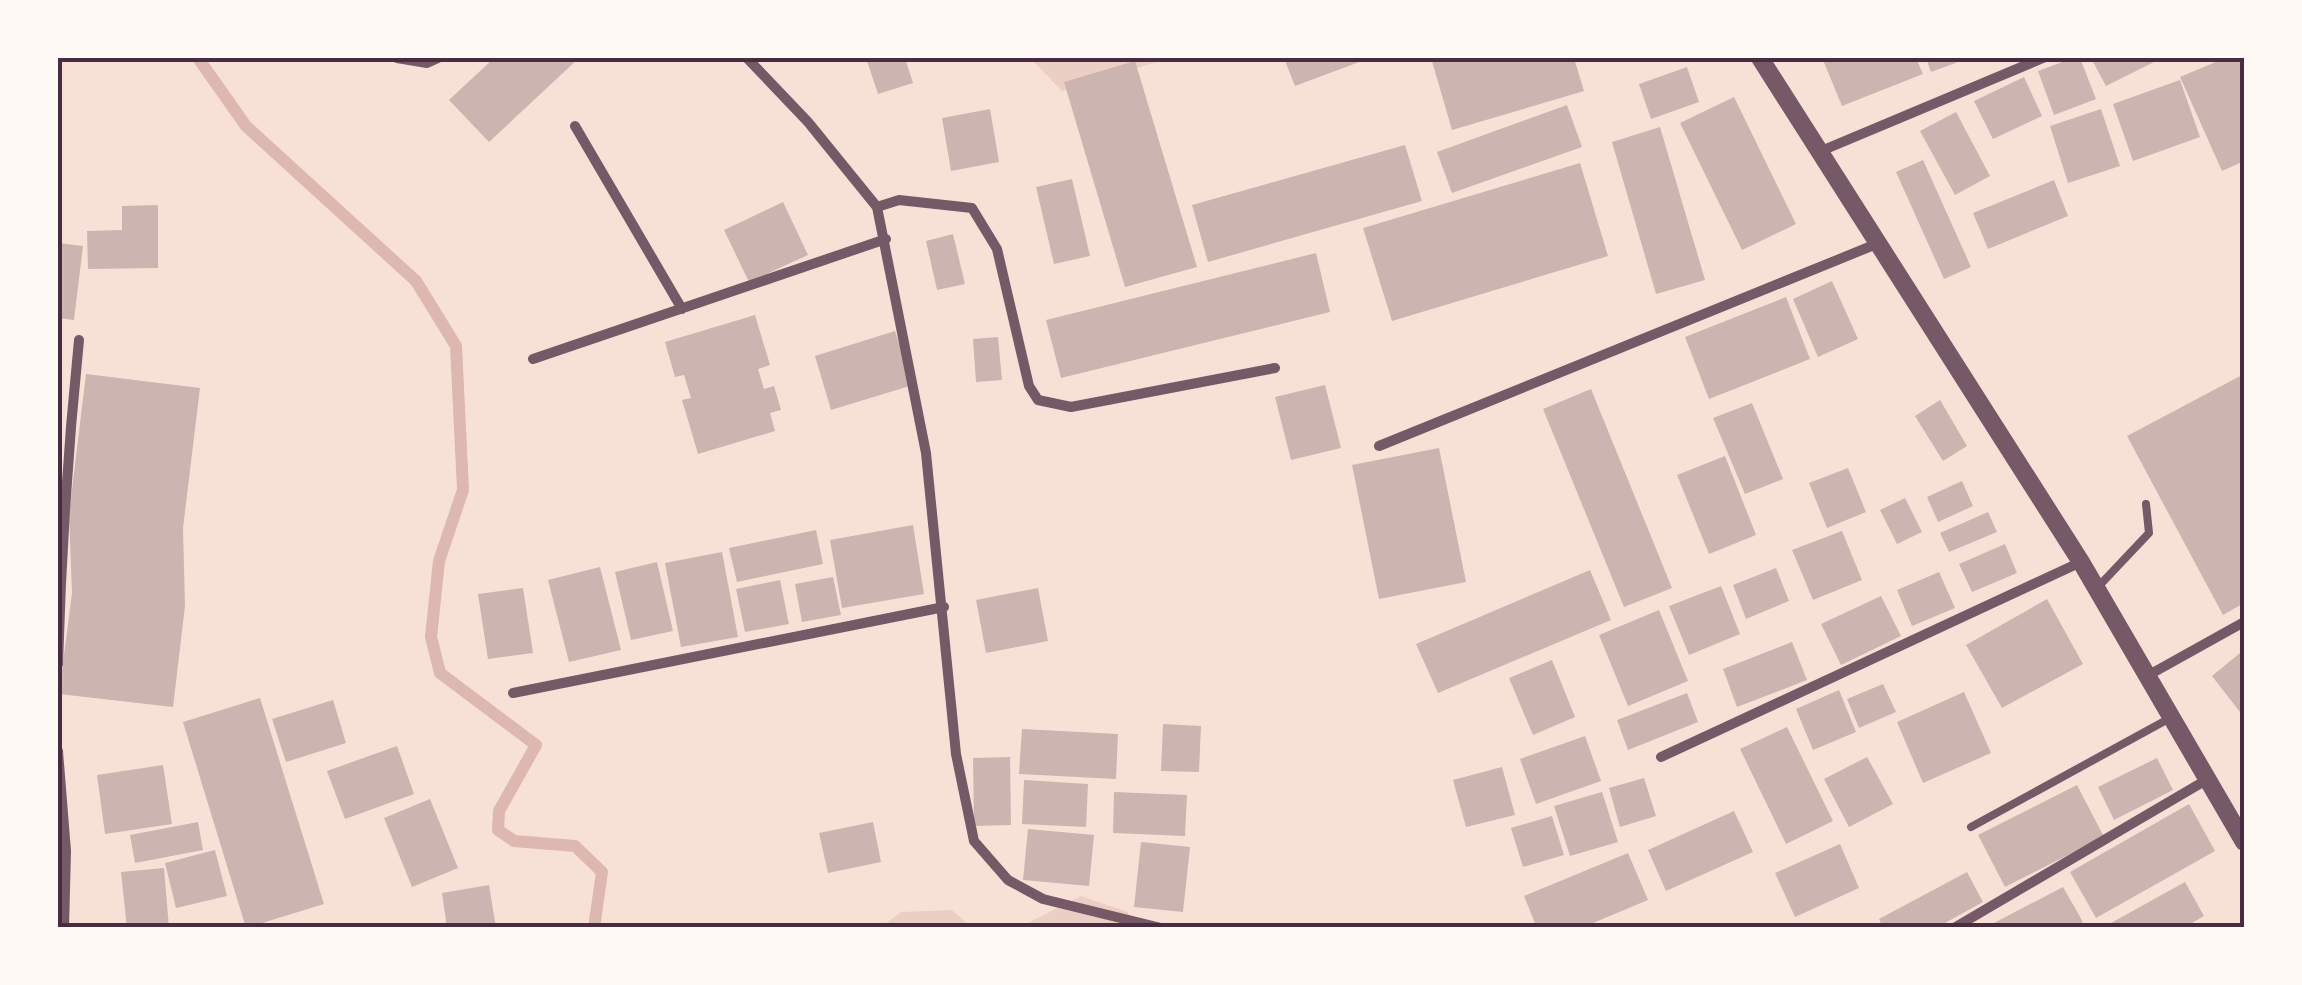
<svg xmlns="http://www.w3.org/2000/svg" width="2302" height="985" font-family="'DM Sans',sans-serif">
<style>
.green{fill:#ebcfc5}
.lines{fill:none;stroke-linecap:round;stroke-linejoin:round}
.stream{stroke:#dcb8b0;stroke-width:12}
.building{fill:#ccb4b1}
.service{stroke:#755966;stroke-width:8}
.minor{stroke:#755966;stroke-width:10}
.tertiary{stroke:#755966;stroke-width:18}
.neatline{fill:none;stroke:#4a2c40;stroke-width:4}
</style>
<rect width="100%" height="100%" fill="#f7e1d7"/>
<!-- green -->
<path class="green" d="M1030,58h140l-108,33z
M1081,896l47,16 4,15 -114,1z
M952,910l19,17h-90l20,-15z"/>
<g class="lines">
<!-- stream -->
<path class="stream" d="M198,58l48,68 170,155 40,65 7,144 -24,71 -8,76 9,36 96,72 -37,66 -1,19 16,11 61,5 27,26 -8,56"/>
</g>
<!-- building -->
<path class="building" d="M494,58h85l-90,84 -40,-42z
M866,58h39l8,25 -35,11z
M1284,58h86l-75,28z
M1431,58h143l10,33 -132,39z
M1829,58h87l7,16 -81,32 -19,-46z
M1926,58h43l-38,14z
M2073,58h7l16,41 -42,16 -16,-44z
M2091,58h61l2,4 -48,24z
M2225,58h19v103l-22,10 -42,-94z
M1135,61l62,206 -72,20 -61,-205z
M1687,67l12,35 -48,17 -12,-35z
M2024,77l18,39 -49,23 -19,-38z
M2180,80l20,57 -67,24 -20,-57z
M1734,97l62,127 -54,26 -62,-127z
M1567,105l15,42 -130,46 -15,-41z
M990,109l9,53 -48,9 -9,-53z
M2101,109l19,57 -52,17 -18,-57z
M1956,112l34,64 -35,19 -35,-64z
M1660,127l45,153 -49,14 -44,-152z
M1405,145l17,56 -214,61 -16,-57z
M1923,160l48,107 -27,12 -48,-107z
M1580,163l28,93 -216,65 -29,-93z
M1072,179l18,77 -36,8 -18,-77z
M2054,180l14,36 -80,33 -15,-36z
M783,202l25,53 -59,27 -25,-52z
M158,205v63l-70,1 -1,-38 35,-1v-24z
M953,234l12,50 -28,6 -11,-49z
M58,243l25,3 -9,74 -16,-2z
M1316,253l14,59 -269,66 -15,-58z
M1832,281l26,58 -40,18 -25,-58z
M1786,297l24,62 -101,40 -24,-62z
M755,315l15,50 -12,4 6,20 10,-3 7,24 -11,3 5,18 -77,23 -16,-54 9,-2 -7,-23 -9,2 -10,-35z
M895,331l18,54 -82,25 -16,-54z
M998,337l4,43 -26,2 -3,-43z
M86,374l114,14 -17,140 2,78 -12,101 -114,-13 13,-101 -3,-79z
M2244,374v229l-21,12 -96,-179z
M1325,385l16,63 -50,12 -16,-63z
M1591,389l81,199 -48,19 -81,-198z
M1940,400l27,46 -24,15 -28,-45z
M1752,403l31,76 -38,15 -32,-76z
M1439,448l27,134 -87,17 -27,-134z
M1725,456l31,79 -47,19 -32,-79z
M1848,468l18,44 -39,16 -18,-45z
M1962,481l11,25 -35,16 -11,-25z
M1905,498l17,34 -25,12 -17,-34z
M1988,512l9,20 -48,20 -9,-19z
M913,525l11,69 -82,14 -12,-68z
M816,530l7,34 -86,18 -8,-34z
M1842,531l20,49 -49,20 -21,-50z
M2005,544l12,29 -45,19 -13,-28z
M722,552l16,85 -57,10 -16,-84z
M657,562l16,69 -42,9 -16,-68z
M600,567l21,83 -52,12 -21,-82z
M1776,568l13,33 -43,18 -13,-34z
M1590,570l21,50 -173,73 -22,-49z
M1939,572l16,36 -43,18 -15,-36z
M833,577l8,38 -39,7 -7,-38z
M780,580l9,44 -44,8 -9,-43z
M1721,586l19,48 -51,21 -20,-49z
M523,588l10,65 -45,6 -10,-65z
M1038,588l10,53 -62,12 -10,-53z
M1881,596l20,40 -60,29 -20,-41z
M2047,599l36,65 -81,44 -36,-63z
M1659,610l29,71 -60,25 -29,-71z
M1792,642l15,38 -70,27 -14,-38z
M2240,653l4,6v50l-4,3 -28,-36z
M1552,660l23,57 -42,18 -24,-57z
M1883,684l13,28 -37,16 -12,-29z
M1839,690l17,42 -43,18 -17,-41z
M1964,692l27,61 -68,30 -26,-61z
M1687,693l11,29 -70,28 -11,-30z
M260,698l64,206 -78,24 -63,-206z
M333,700l13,43 -60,19 -14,-43z
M1163,724l38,2 -2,46 -38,-1z
M1787,727l46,94 -47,23 -46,-95z
M1022,729l96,5 -2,45 -97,-5z
M1585,736l16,45 -65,23 -16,-45z
M397,746l17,48 -69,25 -18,-48z
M1010,757l1,68 -37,1 -1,-68z
M1867,757l26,47 -44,23 -25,-48z
M2157,758l16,32 -59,30 -16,-33z
M163,765l9,59 -67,10 -8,-59z
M1502,767l13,48 -49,12 -13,-47z
M1644,778l12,38 -36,11 -11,-39z
M1024,780l64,4 -2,43 -64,-3z
M2077,785l27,52 -99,50 -27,-52z
M1114,792l73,3 -2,41 -72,-3z
M1602,792l16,50 -48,14 -16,-50z
M430,799l28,69 -46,19 -28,-69z
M2189,804l26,47 -119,67 -26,-46z
M1734,811l19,41 -87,39 -18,-41z
M1552,816l12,39 -41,12 -12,-39z
M198,822l5,28 -68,13 -5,-28z
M873,822l8,40 -53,11 -9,-40z
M1028,829l66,6 -5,51 -66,-6z
M1141,842l49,5 -7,65 -49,-5z
M1840,844l19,44 -64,29 -20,-44z
M215,850l12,46 -51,12 -11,-45z
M1628,853l20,47 -67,28h-44l-13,-32z
M164,868l5,60h-42l-6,-56z
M1967,872l16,30 -47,26h-53l-4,-9z
M2185,882l19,34 -21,12h-81z
M489,885l7,43h-49l-5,-35z
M2063,887l20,35 -10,6h-79l-2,-4z"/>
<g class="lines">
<!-- service -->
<path class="service" d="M2097,588l52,-55 -3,-29
M1971,827l201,-110"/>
<!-- minor -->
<path class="minor" d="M397,58l30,5 11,-5
M747,58l61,64 69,85 49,246 30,301 18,87 34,39 35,19 118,29
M575,126l107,183
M1821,151l222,-93
M877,207l22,-7 73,8 25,41 32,137 9,14 33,7 204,-39
M533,359l353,-120
M1379,446l500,-203
M58,664c3,-109 10,-216 21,-324
M2147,676l97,-54
M513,693l431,-86
M58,751l8,100 -2,77
M1661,757l420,-195
M1954,928l254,-149"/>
<!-- tertiary -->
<path class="tertiary" d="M1760,58l321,504 163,280"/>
</g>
<!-- border -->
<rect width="2302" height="985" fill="none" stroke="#fffaf5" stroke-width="120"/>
<rect x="60" y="60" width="2182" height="865" class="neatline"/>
</svg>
